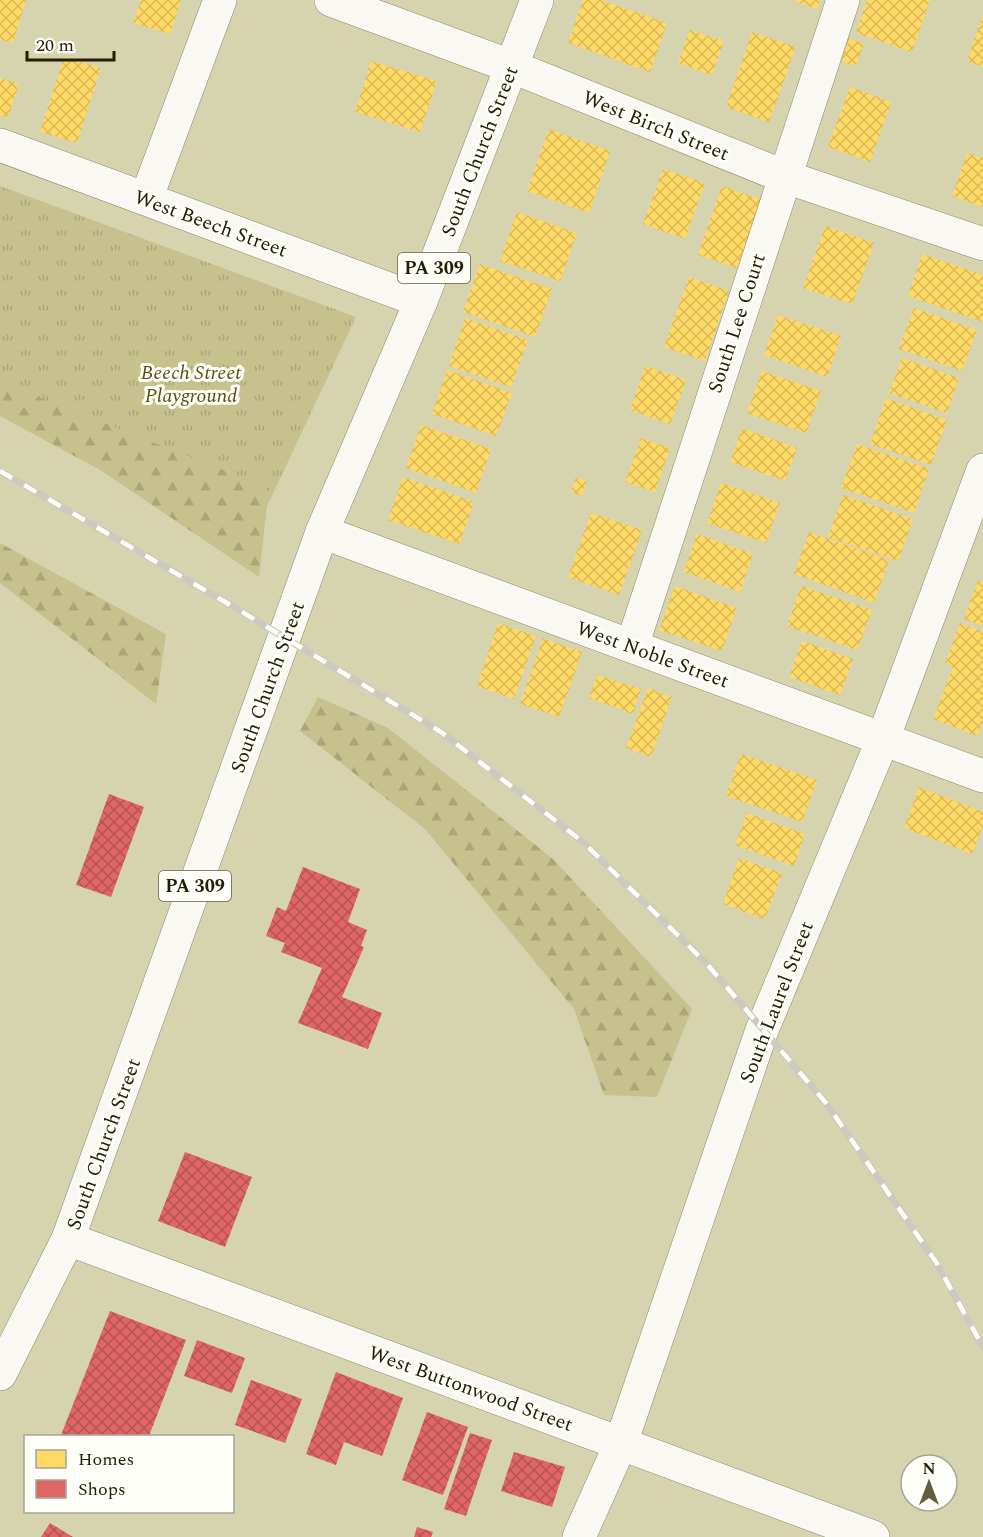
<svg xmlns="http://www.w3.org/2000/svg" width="983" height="1537" font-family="Spectral,serif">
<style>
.grass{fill:url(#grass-tufts)}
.forest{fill:url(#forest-firs)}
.homes{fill:url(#homes-cross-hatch)}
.shops{fill:url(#shops-cross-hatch)}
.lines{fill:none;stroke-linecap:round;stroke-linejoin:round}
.minor-casing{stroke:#8b896d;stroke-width:34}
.highway-casing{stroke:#8b896d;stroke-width:34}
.minor{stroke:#f9f8f3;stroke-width:33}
.highway{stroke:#f9f8f3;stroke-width:33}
.rail-casing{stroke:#cccac0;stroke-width:7}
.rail{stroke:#fefef8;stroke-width:4.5;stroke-dasharray:14;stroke-linecap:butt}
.labels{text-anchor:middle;stroke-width:6;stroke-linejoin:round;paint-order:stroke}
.shield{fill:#fefef8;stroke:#63614e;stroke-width:1.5}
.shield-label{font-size:18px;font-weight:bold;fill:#211e05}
.street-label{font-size:20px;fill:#211e05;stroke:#fefef8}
.park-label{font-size:20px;font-style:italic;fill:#554f0f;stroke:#fefef8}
</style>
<defs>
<pattern id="grass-tufts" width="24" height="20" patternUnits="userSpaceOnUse" patternTransform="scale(1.5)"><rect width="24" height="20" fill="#c7c28d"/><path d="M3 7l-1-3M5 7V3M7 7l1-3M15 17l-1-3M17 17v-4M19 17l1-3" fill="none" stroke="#aba678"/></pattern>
<pattern id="forest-firs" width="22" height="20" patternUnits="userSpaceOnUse" patternTransform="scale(1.5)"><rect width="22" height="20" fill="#c7c28d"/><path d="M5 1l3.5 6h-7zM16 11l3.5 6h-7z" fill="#aba678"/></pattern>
<pattern id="homes-cross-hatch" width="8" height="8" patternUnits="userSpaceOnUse" patternTransform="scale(1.5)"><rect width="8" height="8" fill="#ffd966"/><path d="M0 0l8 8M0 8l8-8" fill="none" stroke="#daba57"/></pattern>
<pattern id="shops-cross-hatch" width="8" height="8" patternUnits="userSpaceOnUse" patternTransform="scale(1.5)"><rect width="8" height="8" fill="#e06666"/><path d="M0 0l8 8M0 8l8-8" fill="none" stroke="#b55352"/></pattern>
</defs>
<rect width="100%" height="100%" fill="#d6d3af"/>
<!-- grass -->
<path class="grass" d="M0,186l356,131 -110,234 -246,-139z"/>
<!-- forest -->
<path class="forest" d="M0,382l269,106 -10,89 -159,-107 -100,-54z
M0,543l166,91 -10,70 -156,-121z
M318,697l70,31 165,131 139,150 -35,88 -53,-2 -30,-86 -149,-180 -125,-98z"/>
<!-- homes -->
<path class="homes" d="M0,0h26l-13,43 -13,-4z
M141,0h40l-11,34 -37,-11z
M583,0h18l66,23 -17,49 -82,-29z
M792,0h28l-3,9z
M867,0h63l-18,52 -56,-19z
M983,15v52l-16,-6z
M690,30l34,11 -12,34 -34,-12z
M752,32l44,15 -27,75 -43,-15z
M842,36l22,8 -8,22 -22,-7z
M64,57l37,11 -24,75 -37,-11z
M371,61l66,20 -17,51 -65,-20z
M0,78l19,6 -11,34 -8,-2z
M850,87l41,15 -21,60 -42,-15z
M549,129l61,22 -21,62 -62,-22z
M967,153l16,5v49l-31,-11z
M663,169l42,14 -20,56 -42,-15z
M722,186l46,16 -24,69 -46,-16z
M517,212l60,21 -17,48 -60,-20z
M825,226l49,17 -22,61 -49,-16z
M922,254l61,21v47l-75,-26z
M480,264l72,25 -17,48 -72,-25z
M689,277l40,14 -24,70 -41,-14z
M914,308l63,22 -15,41 -63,-22z
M778,315l63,21 -14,41 -63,-22z
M465,318l63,22 -17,47 -62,-21z
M902,358l57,20 -12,35 -58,-20z
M645,366l41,14 -16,44 -40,-14z
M447,370l65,23 -16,43 -64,-22z
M762,371l59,20 -15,42 -59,-20z
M886,398l61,22 -16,45 -61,-21z
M421,425l70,24 -15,44 -70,-25z
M742,428l55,20 -12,33 -55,-19z
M641,438l29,10 -15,44 -30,-10z
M857,444l72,25 -15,44 -73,-25z
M403,477l71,25 -15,42 -71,-24z
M576,477l11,4 -5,15 -11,-4z
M721,483l59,20 -14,40 -59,-20z
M843,495l70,24 -15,42 -70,-24z
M591,513l51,17 -23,65 -51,-18z
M809,532l80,28 -15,43 -80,-29z
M697,534l56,20 -13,38 -56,-20z
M978,580l5,2v44l-19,-7z
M675,586l62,22 -15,43 -63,-21z
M801,586l71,24 -15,40 -70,-24z
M498,623l38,13 -22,63 -37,-13z
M960,623l23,9v90l-6,14 -44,-17 20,-52 -8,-4z
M543,638l39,14 -23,65 -39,-13z
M802,641l51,18 -13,36 -51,-18z
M597,675l44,14 -8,25 -44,-16z
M648,688l24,9 -21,60 -25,-9z
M741,754l76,26 -15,42 -76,-26z
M919,787l64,25v13l-11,29 -68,-26z
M747,813l58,21 -11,32 -59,-21z
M739,858l43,15 -17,46 -42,-15z"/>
<!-- shops -->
<path class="shops" d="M109,794l35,13 -33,90 -35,-12z
M303,867l57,22 -12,33 19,8 -6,16 3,1 -22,50 40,16 -14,36 -70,-26 24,-55 -41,-16 4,-9 -19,-7 11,-29 9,4z
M185,1152l67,25 -27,70 -67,-26z
M110,1311l76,29 -37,96h-85l-3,-1z
M197,1340l48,18 -13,35 -48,-17z
M336,1372l67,26 -21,58 -38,-14 -8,23 -30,-11z
M251,1380l51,19 -17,44 -50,-18z
M427,1412l41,15 -25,68 -41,-15z
M470,1433l22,7 -26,76 -22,-7z
M514,1452l51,15 -13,40 -51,-16z
M50,1523l23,14h-32z
M417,1527l16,5 -2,5h-17z"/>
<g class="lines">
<defs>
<path id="minor" d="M331,0l182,67 270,109 200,68
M0,145l421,156
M146,199l74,-199
M322,532l661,244
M632,646l211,-646
M68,1239l805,298
M579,1537l42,-94 141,-413 121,-291 100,-269"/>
<path id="highway" d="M0,1374l68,-135 254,-707 99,-231 116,-301"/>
</defs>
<!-- minor casing -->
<use href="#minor" class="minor-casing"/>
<!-- highway casing -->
<use href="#highway" class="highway-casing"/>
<!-- minor -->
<use href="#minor" class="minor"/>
<!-- highway -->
<use href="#highway" class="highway"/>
<defs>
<path id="rail" d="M0,471l239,139 202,122 142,110 123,121 120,140 110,159 47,85"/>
</defs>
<!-- rail casing -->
<use href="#rail" class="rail-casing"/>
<!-- rail -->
<use href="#rail" class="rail"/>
</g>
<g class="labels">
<!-- shield labels -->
<g class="shield">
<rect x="398" y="253" width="72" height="30" rx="4.5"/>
<rect x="159" y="871" width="72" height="30" rx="4.5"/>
</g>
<g class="shield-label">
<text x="434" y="274">PA 309</text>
<text x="195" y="892">PA 309</text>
</g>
<!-- street labels -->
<g class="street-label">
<text transform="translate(656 125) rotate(22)" y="7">West Birch Street</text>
<text transform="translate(479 151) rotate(-69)" y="7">South Church Street</text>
<text transform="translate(211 223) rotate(20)" y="7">West Beech Street</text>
<text transform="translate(736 323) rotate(-72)" y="7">South Lee Court</text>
<text transform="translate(653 654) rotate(20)" y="7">West Noble Street</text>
<text transform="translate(267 687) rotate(-70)" y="7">South Church Street</text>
<text transform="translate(776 1002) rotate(-69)" y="7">South Laurel Street</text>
<text transform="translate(103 1144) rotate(-70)" y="7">South Church Street</text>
<text transform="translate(471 1388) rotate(20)" y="7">West Buttonwood Street</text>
</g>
<!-- park labels -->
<g class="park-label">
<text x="191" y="379">Beech Street<tspan x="191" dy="23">Playground</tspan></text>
</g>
</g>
<!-- legend -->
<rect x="24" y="1435" width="210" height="78" fill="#fefef8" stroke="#a6a497" stroke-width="1.5"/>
<rect x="36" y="1450" width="30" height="18" fill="#ffd966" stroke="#a6a497" stroke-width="1.5"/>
<text x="78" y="1465" font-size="18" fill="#211e05">Homes</text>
<rect x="36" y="1480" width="30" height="18" fill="#e06666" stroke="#a6a497" stroke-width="1.5"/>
<text x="78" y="1495" font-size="18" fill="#211e05">Shops</text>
<!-- north arrow -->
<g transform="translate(929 1483)"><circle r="28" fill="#fefef8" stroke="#a6a497" stroke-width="1.5"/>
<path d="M0-4.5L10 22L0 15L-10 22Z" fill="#605d40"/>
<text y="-9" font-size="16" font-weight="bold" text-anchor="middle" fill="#211e05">N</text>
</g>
<!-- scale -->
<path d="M27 51v9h87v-9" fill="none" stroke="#211e05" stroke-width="3"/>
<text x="36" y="51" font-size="18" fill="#211e05" stroke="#fefef8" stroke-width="4.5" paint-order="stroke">20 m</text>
</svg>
